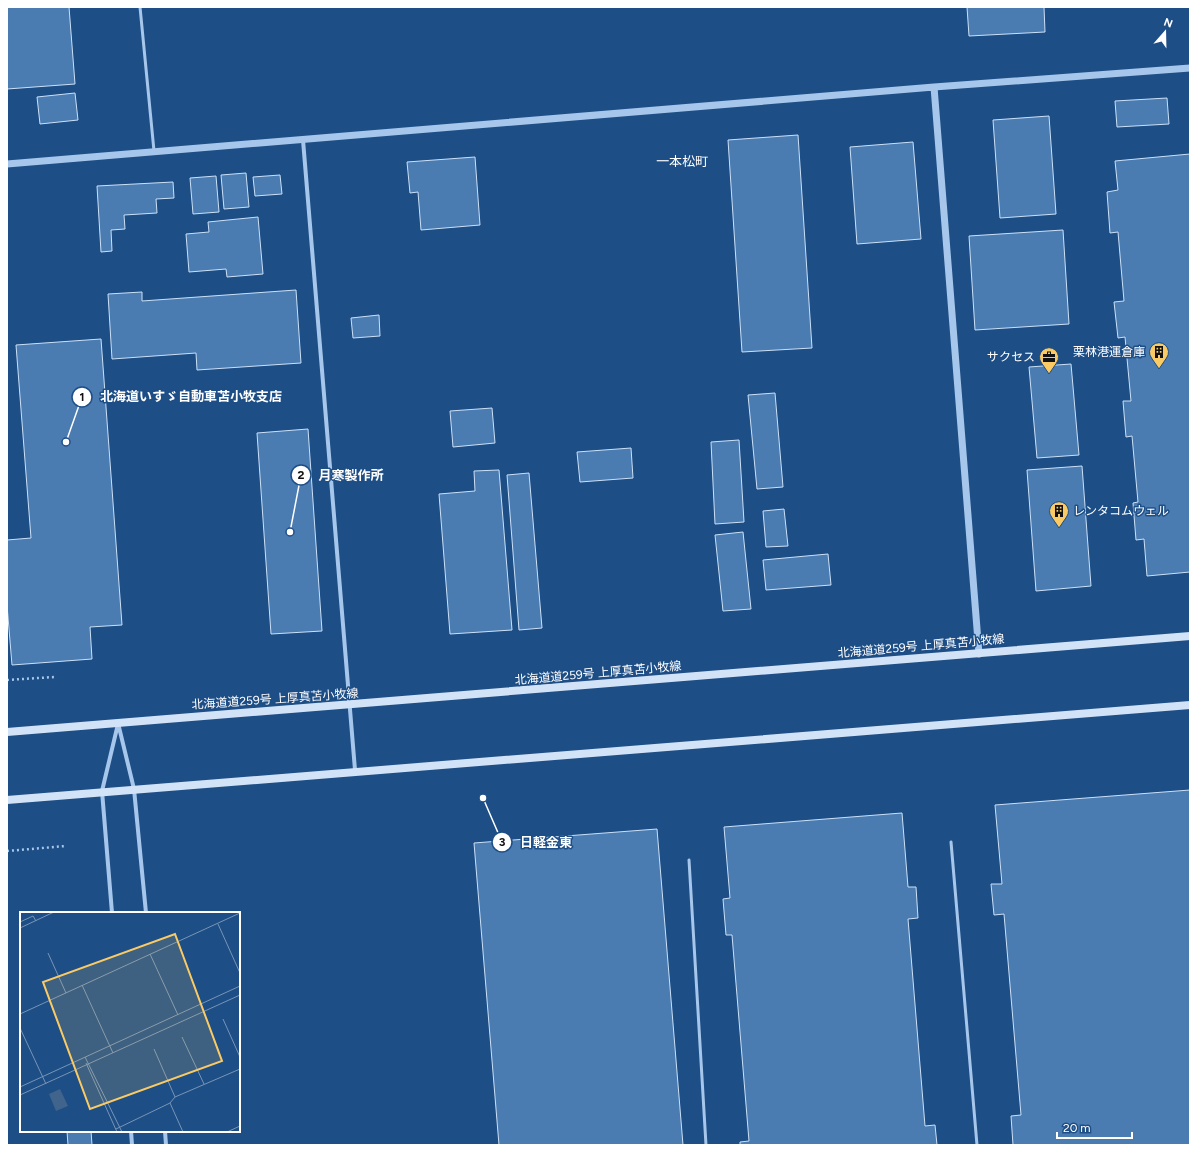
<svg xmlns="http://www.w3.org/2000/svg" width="1197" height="1152" font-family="Figtree,'Noto Sans JP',sans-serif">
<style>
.building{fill:#4a7bb1;stroke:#cbe1f8}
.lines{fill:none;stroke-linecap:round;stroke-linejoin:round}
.path{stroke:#a6c7eb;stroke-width:2.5;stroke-dasharray:2 3;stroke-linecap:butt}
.service{stroke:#a6c7eb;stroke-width:3}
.minor{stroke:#a6c7eb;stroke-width:4}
.tertiary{stroke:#a6c7eb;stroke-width:7}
.secondary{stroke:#d2e3f8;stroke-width:8}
.labels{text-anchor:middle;stroke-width:3;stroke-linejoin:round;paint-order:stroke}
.poi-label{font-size:12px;fill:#fff;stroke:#1e4e86;text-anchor:end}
.street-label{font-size:12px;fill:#fff;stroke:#1e4e86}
.neighbourhood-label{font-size:13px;fill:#fff;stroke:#1e4e86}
.inset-road{fill:none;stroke:#7895b6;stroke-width:1}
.view{fill:#facb65;fill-opacity:0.15;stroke:#facb65;stroke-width:2}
.inset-edge{fill:none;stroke:#fff;stroke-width:2}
.leader{fill:none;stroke:#fff;stroke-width:1.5}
.callout-dot{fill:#fff;stroke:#1e4e86;stroke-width:1.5}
.mark-label{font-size:12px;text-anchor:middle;font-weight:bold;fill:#111}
.callout-label{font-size:13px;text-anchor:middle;font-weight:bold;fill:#fff;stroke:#1e4e86;stroke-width:3;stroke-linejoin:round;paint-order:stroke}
</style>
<rect width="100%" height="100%" fill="#1e4e86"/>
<!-- building -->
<path class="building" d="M7,7h62l6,77 -68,5z
M967,7h77l1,25 -76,4z
M75,93l3,27 -38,4 -3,-27z
M1167,98l2,26 -52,3 -2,-26z
M1049,116l7,98 -56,4 -7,-98z
M798,135l14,213 -70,4 -14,-212z
M913,142l8,97 -64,5 -7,-97z
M1190,154v418l-43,4 -3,-37 -8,1 -3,-37 5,-1 -6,-66 -6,1 -3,-36h8l-6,-64 -7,1 -4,-36 10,-1 -6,-69 -8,1 -3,-41 11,-2 -3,-29z
M475,157l5,68 -59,5 -3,-38 -8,1 -3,-31z
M246,173l3,34 -25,2 -3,-34z
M280,175l2,19 -27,2 -2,-19z
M216,176l3,36 -26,2 -3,-36z
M173,182l1,16 -18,1 1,14 -33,2 1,14 -14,1 1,21 -11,1 -4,-66z
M258,217l5,57 -36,3 -1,-8 -37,3 -3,-38 23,-2 -1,-10z
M1063,230l6,94 -94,6 -6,-94z
M296,290l5,73 -104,7 -1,-17 -84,6 -4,-65 34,-2v9z
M379,315l1,21 -27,2 -2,-20z
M101,339l21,286 -32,2 2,32 -80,6 -5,-60v-65l24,-2 -15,-193z
M1071,364l8,91 -42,3 -8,-91z
M775,393l8,94 -26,2 -9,-94z
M492,408l3,35 -42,4 -3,-36z
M308,429l14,202 -51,3 -14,-201z
M739,440l5,82 -29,2 -4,-82z
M631,448l2,30 -53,4 -3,-30z
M1082,466l9,120 -55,5 -9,-121z
M499,470l13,160 -62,4 -11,-140 36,-3 -1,-20z
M529,473l13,155 -23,2 -12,-155z
M784,509l4,37 -22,1 -3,-36z
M743,532l8,77 -28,2 -8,-76z
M828,554l3,31 -65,5 -3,-30z
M1190,790v355h-177l-2,-29 10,-1 -17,-201 -10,1 -3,-31h11l-7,-79z
M902,813l6,74h8l2,31 -10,1 17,207 10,-1 2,20h-197v-3l9,-1 -17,-206h-6l-3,-36 7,-1 -6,-71z
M657,829l26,316h-184l-25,-302z
M67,1131h24l1,14h-24z"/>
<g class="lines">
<!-- path -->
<path class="path" d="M7,680l47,-3
M7,851l59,-5"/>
<!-- service -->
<path class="service" d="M140,7l14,144
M951,842l26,303
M689,860l17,285"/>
<!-- minor -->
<path class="minor" d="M303,140l52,630
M118,723l16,66 12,124
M112,913l-10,-122 16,-67
M131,1131l1,14
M165,1131l1,14"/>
<!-- tertiary -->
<path class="tertiary" d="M934,87l45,567
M7,164l927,-77 256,-19"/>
<!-- secondary -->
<path class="secondary" d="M7,732l1183,-96
M7,800l1183,-95"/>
</g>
<!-- icons -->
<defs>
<symbol id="building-pin" viewBox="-11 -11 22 30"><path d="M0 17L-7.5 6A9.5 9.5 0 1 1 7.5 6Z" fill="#facb65" stroke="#1e4e86"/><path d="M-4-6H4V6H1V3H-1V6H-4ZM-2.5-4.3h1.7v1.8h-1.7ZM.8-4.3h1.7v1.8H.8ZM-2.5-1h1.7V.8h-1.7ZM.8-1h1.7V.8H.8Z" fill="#111"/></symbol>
<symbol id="office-pin" viewBox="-11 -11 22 30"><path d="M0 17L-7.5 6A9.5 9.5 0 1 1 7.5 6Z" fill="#facb65" stroke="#1e4e86"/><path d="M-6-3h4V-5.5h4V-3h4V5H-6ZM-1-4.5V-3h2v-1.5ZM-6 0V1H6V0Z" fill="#111"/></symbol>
</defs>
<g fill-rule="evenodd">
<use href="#building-pin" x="1148" y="341" width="22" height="30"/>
<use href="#office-pin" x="1038" y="346" width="22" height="30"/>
<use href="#building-pin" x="1048" y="500" width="22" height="30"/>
</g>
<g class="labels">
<!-- poi labels -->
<g class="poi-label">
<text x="1145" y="356">栗林港運倉庫</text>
<text x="1035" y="361">サクセス</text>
<text x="1073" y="515" text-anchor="start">レンタコムウェル</text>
</g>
<!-- street labels -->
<g class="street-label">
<text transform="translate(921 646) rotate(-5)" y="4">北海道道259号 上厚真苫小牧線</text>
<text transform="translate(598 673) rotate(-5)" y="4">北海道道259号 上厚真苫小牧線</text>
<text transform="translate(275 699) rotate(-4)" y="4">北海道道259号 上厚真苫小牧線</text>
</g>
<!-- neighbourhood labels -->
<g class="neighbourhood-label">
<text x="682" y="166">一本松町</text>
</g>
</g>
<!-- overview -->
<g transform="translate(20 912)">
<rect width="220" height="220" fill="#1e4e86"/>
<path d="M40,177l8,17 -12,5 -7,-17z" fill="#40648c"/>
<path class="inset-road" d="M0,10l13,-6 3,5M198,12l22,49M0,16l34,-16M28,41l18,40M130,42l28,61M62,73l31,68M0,102l220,-101M203,107l17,38M0,116l26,56M162,125l22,47M134,137l21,48 -5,6M65,145l37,75M66,151l31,69M0,175l220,-101M0,183l220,-100M155,185l65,-28M96,217l54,-26 13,29M207,220l13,-6"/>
<path class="view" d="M155,22l47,127 -132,48 -47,-127z"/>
<rect width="220" height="220" class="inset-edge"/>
</g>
<!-- callouts -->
<path class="leader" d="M66 442L82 397M290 532L301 475M483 798L502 842"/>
<g class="callout-dot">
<circle cx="66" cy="442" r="4"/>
<circle cx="290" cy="532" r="4"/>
<circle cx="483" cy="798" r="4"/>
<circle cx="82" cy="397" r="10"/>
<circle cx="301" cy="475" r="10"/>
<circle cx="502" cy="842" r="10"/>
</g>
<g class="mark-label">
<text x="82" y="401">1</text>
<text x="301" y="479">2</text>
<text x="502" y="846">3</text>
</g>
<g class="callout-label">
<text x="191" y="401">北海道いすゞ自動車苫小牧支店</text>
<text x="351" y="480">月寒製作所</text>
<text x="546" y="847">日軽金東</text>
</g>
<!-- border -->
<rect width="1197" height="1152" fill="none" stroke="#ffffff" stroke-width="16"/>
<!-- north arrow -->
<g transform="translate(1165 32) rotate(20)" stroke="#1e4e86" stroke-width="3" paint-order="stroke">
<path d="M0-3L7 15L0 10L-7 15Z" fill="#ffffff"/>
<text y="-6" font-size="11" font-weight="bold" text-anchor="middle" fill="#ffffff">N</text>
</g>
<!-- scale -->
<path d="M1057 1132v6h75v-6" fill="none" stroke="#ffffff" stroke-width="2"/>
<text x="1063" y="1132" font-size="12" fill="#ffffff" stroke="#1e4e86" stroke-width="3" paint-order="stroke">20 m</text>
</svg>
